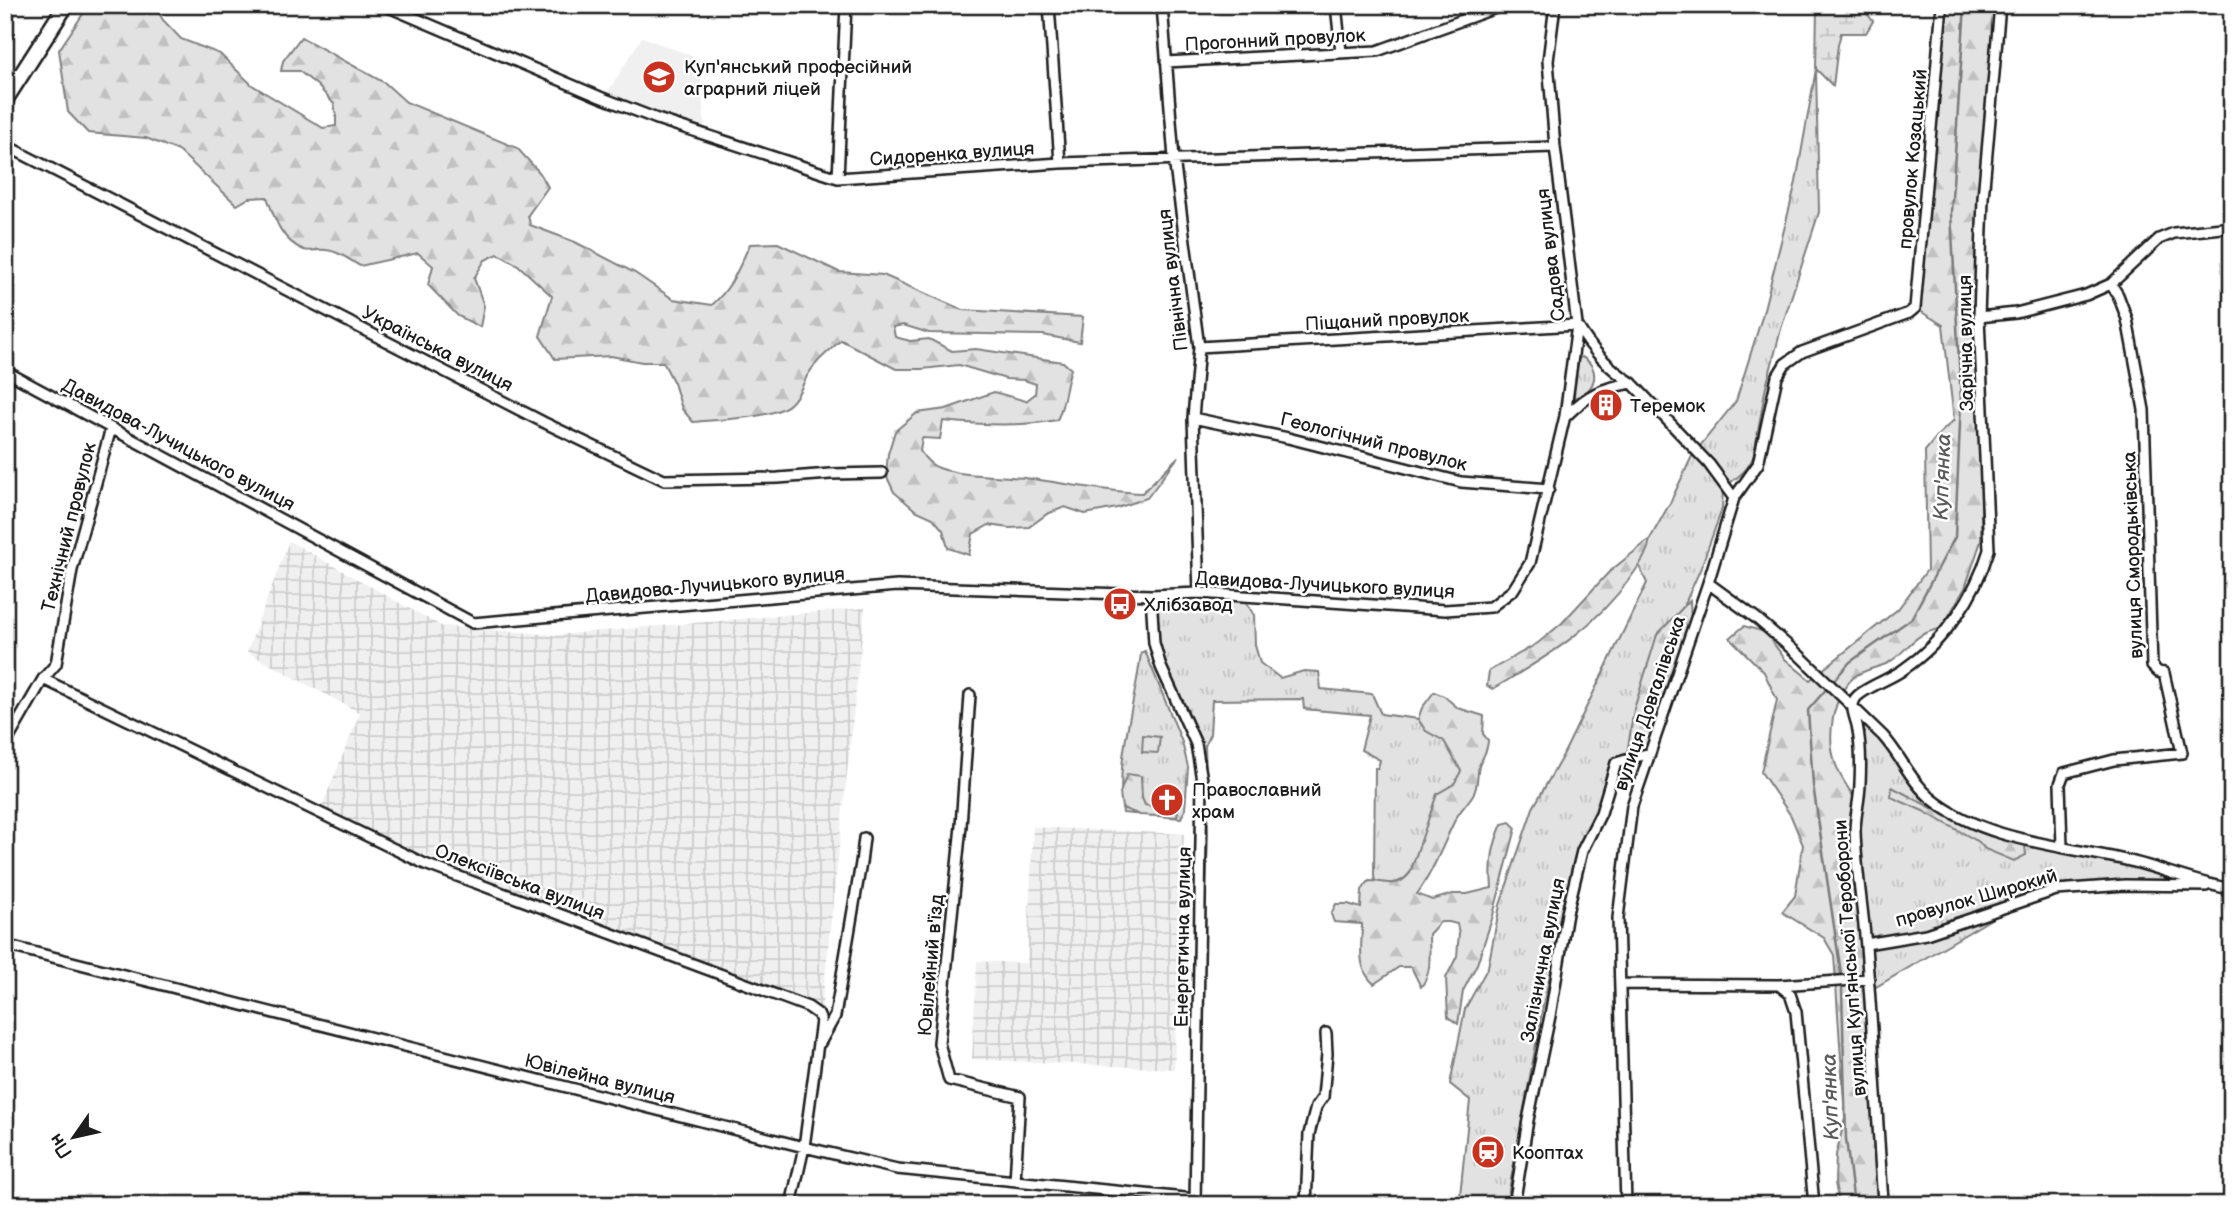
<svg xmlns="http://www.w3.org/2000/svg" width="2237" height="1210" font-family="'Balsamiq Sans',sans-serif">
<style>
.built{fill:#f0f0f0}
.industrial{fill:url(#industrial-grid)}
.grass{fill:url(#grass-tufts);stroke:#7f7f7f;stroke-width:2}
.forest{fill:url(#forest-firs);stroke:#7f7f7f;stroke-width:2}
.wetland{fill:url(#wetland-marsh);stroke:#7f7f7f;stroke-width:2}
.green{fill:#e2e2e2;stroke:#7f7f7f;stroke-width:2}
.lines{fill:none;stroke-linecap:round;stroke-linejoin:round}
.stream{stroke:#7a7a7a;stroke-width:2.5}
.street-casing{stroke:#1c1c1c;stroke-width:14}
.primary-casing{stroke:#1c1c1c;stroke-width:19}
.street{stroke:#fff;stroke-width:9}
.primary{stroke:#fff;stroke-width:14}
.labels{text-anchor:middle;stroke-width:5;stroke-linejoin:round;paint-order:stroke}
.street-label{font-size:19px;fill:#1c1c1c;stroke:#fff}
.poi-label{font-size:19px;fill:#1c1c1c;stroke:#fff;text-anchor:start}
.water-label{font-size:21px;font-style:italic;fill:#5a5a5a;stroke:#fff}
</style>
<defs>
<pattern id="industrial-grid" width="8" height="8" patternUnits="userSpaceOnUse" patternTransform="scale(1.75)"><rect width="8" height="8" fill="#f0f0f0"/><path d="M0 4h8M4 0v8" fill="none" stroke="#cdcdcd"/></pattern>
<pattern id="grass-tufts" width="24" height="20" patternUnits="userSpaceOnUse" patternTransform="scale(1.75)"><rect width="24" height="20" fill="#e2e2e2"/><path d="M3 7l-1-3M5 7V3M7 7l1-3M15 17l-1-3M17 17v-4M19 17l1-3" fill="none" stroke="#c1c1c1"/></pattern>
<pattern id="forest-firs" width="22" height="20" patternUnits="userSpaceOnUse" patternTransform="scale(1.75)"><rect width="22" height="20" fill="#e2e2e2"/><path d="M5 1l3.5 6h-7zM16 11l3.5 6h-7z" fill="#c1c1c1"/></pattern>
<pattern id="wetland-marsh" width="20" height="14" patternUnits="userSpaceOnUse" patternTransform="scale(1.75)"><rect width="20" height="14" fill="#e2e2e2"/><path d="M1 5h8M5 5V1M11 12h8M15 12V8" fill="none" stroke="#c1c1c1"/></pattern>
</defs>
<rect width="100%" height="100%" fill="#fff"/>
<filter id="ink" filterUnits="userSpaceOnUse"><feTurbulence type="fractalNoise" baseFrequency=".0143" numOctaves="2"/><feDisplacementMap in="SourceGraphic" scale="14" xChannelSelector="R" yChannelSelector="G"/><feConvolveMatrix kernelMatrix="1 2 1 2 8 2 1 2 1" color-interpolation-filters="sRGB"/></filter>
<g filter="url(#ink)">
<!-- built -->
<path class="built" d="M642,37l58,22 5,74 -99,-38z"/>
<!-- industrial -->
<path class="industrial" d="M289,541l152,85 115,9 309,-27 -44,405 -502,-200 41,-100 -113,-61z
M1033,827l151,7 -10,235 -202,-10 5,-98 50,2z
M931,1192l127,13h-129z"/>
<!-- grass -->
<path class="grass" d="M1816,69l3,143 -38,117 -16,62 -11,64c-6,17 -18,23 -31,33l-1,21 -22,61 -17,38 -26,27 -30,119 -26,59 -25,50 -32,138 -37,200 -7,4h-41l11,-105 -20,-16 15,-75 23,-42 12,-62 33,-97 30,-53 84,-172 -10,-21 33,-59 22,-47 44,-55 26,-84 34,-135z
M1582,357c22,12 12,40 -12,41l5,-37z
M1151,595l91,1 12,19 1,30 5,18 20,15 24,-7 15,1 2,17 51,5 9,20 37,5c12,19 16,10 28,21 9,8 12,22 16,33l-8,11 -15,10 -29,79c-10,12 -20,12 -35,8l-1,-5 1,-108h3l2,-8 -19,-10 9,-35 -66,-6 -1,-10 -91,1 -2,34 -5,11 3,90 -2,61 -10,-152 -34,-75z
M1145,651l37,91 6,25 -3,43 -4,8 -58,-5c-8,-53 12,-107 18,-160z
M1852,706l81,94 53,28 235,58 -161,4 -30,8 -37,20 -124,73 -11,-109 2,-111z"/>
<!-- forest -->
<path class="forest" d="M89,5h65l9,15 18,19 39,15 32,31 71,43 13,-2v-12l-2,-10 -16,-18 -19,-15h-18l2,-10 18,-24 84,46 21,19 111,46 23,25 8,14 -20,28 2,10 45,17 60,31 38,26 39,6c21,-19 26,-36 38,-61l28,-1 61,29 44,3 80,35 120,7 -3,25 -37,-7 -114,-2 -26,-8 -10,2 2,10 15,4 19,-2 23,12 24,-2 87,13 8,7c-6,17 -6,35 -14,51 -37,7 -76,5 -114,1l-3,18 -18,-1 -2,13c5,8 10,14 19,17 26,9 58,7 86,10 39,5 77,13 117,15l37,-37 -32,42 -30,10 -32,6 -20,-7 -18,7 -18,13 -20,1 -20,-3 -16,9 -4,21 -21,-7 -5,-18 -10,-12 -18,-8 -21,-18 -8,-17 2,-21 7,-23 22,-18 29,-4 48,-17 32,9 9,-7 1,-10 -12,-4 -18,-1 -47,-14 -37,4h-26l-55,-29c-12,11 -25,21 -34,36 -5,10 -8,20 -17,28 -17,15 -73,15 -97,18l-11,-13 -8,-26 -11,-21h-21l-31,-6 -56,3 -15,-23 12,-40 -34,-31 -20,-11 -13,6 -11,18 10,28 -4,21 -22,-11 -30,-31 5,-19 -15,-13 -58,13c-10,-6 -22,-15 -34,-16 -7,-1 -16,2 -22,0 -23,-9 -30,-33 -37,-53l-18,1 -12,7 -58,-54 -33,-13 -58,-5 -20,-21 -9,-62z
M1948,5h53l-19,229 -1,307 -16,47 -24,41c-30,4 -31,21 -53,34 -11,5 -27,7 -35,15 -21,20 -27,60 -17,87 4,13 15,26 21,38l-5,17 36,385h-44l-6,-6 -3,-16 1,-28 9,-37 -11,-163 -10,-17 -42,-26 13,-16 8,-51 -12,-29 -30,-44 16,-72 -13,-28 -34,-34 14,-12 21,6 20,27 25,21 88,-71 29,-39 -2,-119 13,-16 16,-15 -11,-95 -28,-17z
M1650,539c-2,15 -10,25 -19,38 -38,53 -83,79 -138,112l-6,-3 2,-15 49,-28 24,-20 47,-51z
M1690,600l1,20 -42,128 -22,6 7,-45 23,-74z
M1434,692l10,4 14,12 26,8 -1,18 5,6c0,11 -5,16 -9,26 -2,8 -1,19 -5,27 -5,9 -14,17 -19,27 -12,25 -22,52 -38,74l15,6 21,-6h14l25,-6c-2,-25 0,-41 10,-64l8,-2 6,6 -24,91 -15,45 -14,27 -5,33 -10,-7 -2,-39 11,-22 2,-23 -2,-9 -8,-2h-9l-11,12c0,18 4,38 -8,53l-10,-20h-12l-25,17c-18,-16 -12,-37 -12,-60l-28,-2 -3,-8 5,-10h12l13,4 1,-18 7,-9c18,0 27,9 41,-8l27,-79 17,-10 7,-13 -17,-30 -18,-10 -8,-12 4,-11z
M1127,774l14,2 1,22 3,7 26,5 3,-16h6l-3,23 -37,-2 -18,-7 -2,-15z
M1892,787l72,38 61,20 1,10 -12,6 -29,-12 -6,-7 -56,-31 -32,-14z"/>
<!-- wetland -->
<path class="wetland" d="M1817,5h50l-2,6 8,10 -7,12h-25l-3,12 -5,41 -17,-17z"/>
<!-- green -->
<path class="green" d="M1143,735l17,2 -2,16 -16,-1z"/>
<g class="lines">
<!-- stream -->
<path class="stream" d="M1841,973l-28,-188 -5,-75 42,-48 61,-43 44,-82 6,-136 -10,-188 14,-208
M1842,989l4,150 8,66"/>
<defs>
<path id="street" d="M384,5l216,92 57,22 181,59 222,-15 495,-16
M1049,5l11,158
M1162,5l12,154 25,188 -6,71 6,175
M1336,5l5,47
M1166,62l211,-11 127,-46
M5,145l538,277 121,58 114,-2 52,-4 52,-1
M838,178l8,-173
M1979,317l37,-4 70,-18 25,-11 48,-45 15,-6 58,-6
M1199,347l378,-22c15,25 31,43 55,58
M5,371l468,252 424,-37 254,9 48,-2 246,17 46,-3 22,-17 17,-27 35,-147 12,-91 -22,-178 -7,-86 7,-56
M1566,416c22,-22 36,-28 66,-33l77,81 25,34
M1193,418l95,20 173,44 88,7
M1708,583l48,35 43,37 84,81c18,20 28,46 49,63 53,43 137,47 202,63 32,8 65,22 98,27
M1151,595l3,48 7,24 35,77 6,36 -7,423
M43,679l382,185 383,143 10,7 3,7 -17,126 -13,58
M970,695l-9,131 -22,217 10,37 71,17 -5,84
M5,745l38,-66 13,-15 16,-94 39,-142
M2062,847l-2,-63 4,-11 50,-13 68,-7 -18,-80 -6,-1 -6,-6 -8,-256 -17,-91 -9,-24 -7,-11
M1866,944l60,-10 130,-44 69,-5 81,1
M5,945l799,202 93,22 298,30
M1621,984l158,1 11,9 6,18 18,193
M1779,985l90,-6
M820,1043l15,-27 26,-153 3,-25
M1306,1205l3,-71 7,-27 7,-10 4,-43 -1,-21
M1514,1205l14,-85 22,-104 17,-103 15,-62 19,-38 15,-50 34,-10
M1626,1205l-8,-287 14,-112 76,-223 26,-85 24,-34 19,-87 8,-13 17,-12 107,-39 6,-5 27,-303
M1888,1205l-5,-3c-6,-85 -10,-170 -17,-255 -3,-39 -10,-77 -11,-116 0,-16 5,-32 5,-48 1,-19 1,-39 -3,-58 -2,-8 -7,-18 -2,-26 6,-10 38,-21 49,-30 41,-28 71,-73 85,-119l-10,-233 4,-119 17,-193
M2229,1205l3,-21"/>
<path id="primary" d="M5,100l61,-95"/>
</defs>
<!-- street casing -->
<use href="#street" class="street-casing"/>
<!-- primary casing -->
<use href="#primary" class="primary-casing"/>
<!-- street -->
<use href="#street" class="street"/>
<!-- primary -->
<use href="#primary" class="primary"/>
</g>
</g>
<!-- icons -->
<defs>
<symbol id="university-disc" viewBox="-11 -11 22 22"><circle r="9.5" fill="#c8321e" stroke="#fff"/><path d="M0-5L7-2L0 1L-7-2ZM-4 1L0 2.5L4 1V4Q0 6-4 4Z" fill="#fff"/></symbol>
<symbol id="building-disc" viewBox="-11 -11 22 22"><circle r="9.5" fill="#c8321e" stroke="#fff"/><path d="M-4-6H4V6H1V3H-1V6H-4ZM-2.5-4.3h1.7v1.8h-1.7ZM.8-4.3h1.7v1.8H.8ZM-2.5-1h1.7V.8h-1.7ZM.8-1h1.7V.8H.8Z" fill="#fff"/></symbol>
<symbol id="bus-disc" viewBox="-11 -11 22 22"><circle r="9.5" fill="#c8321e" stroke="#fff"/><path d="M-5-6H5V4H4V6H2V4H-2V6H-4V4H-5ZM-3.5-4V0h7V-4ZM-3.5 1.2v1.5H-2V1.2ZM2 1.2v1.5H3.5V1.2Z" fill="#fff"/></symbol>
<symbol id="church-disc" viewBox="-11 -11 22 22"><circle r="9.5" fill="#c8321e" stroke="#fff"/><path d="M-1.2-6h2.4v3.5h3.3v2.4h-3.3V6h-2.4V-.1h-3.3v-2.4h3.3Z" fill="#fff"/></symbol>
<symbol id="station-disc" viewBox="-11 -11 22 22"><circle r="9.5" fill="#c8321e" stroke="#fff"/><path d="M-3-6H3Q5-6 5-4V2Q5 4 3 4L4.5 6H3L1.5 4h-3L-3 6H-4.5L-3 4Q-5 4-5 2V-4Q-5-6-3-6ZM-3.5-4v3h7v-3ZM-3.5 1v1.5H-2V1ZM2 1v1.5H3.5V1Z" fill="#fff"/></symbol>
</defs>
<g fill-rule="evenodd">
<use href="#university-disc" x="640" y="58" width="38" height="38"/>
<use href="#building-disc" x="1587" y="386" width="38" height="38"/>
<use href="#bus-disc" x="1101" y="585" width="38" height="38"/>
<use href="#church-disc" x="1148" y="781" width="38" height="38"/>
<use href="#station-disc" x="1469" y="1133" width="38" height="38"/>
</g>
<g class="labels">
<!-- street labels -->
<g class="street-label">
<text transform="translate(1275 39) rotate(-3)" y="7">Прогонний провулок</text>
<text transform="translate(952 153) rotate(-4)" y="7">Сидоренка вулиця</text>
<text transform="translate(1912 159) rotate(-85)" y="7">провулок Козацький</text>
<text transform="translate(1550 255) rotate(-97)" y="7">Садова вулиця</text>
<text transform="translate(1172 280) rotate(-97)" y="7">Північна вулиця</text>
<text transform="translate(1387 319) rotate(-3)" y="7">Піщаний провулок</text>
<text transform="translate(1965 343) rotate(-91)" y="7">Зарічна вулиця</text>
<text transform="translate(438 348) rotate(27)" y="7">Українська вулиця</text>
<text transform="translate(1374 441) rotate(14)" y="7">Геологічний провулок</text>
<text transform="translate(179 444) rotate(28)" y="7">Давидова-Лучицького вулиця</text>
<text transform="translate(68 527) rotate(-76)" y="7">Технічний провулок</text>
<text transform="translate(2132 555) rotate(-92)" y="7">вулиця Смородьківська</text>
<text transform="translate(715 584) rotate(-5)" y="7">Давидова-Лучицького вулиця</text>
<text transform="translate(1325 584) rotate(3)" y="7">Давидова-Лучицького вулиця</text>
<text transform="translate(1649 703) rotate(-71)" y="7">вулиця Довгалівська</text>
<text transform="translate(520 881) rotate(21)" y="7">Олексіївська вулиця</text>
<text transform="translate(1976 897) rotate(-16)" y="7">провулок Широкий</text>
<text transform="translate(1182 937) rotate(-89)" y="7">Енергетична вулиця</text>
<text transform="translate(1849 958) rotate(-94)" y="7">вулиця Куп'янської Тероборони</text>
<text transform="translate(1542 960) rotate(-79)" y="7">Залізнична вулиця</text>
<text transform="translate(930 965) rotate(-85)" y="7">Ювілейний в'їзд</text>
<text transform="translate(600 1078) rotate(14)" y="7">Ювілейна вулиця</text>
</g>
<!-- poi labels -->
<g class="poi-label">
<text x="684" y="73">Куп'янський професійний<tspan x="684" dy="22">аграрний ліцей</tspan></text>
<text x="1630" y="412">Теремок</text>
<text x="1144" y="611">Хлібзавод</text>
<text x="1192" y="796">Православний<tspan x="1192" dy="22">храм</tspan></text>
<text x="1512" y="1159">Кооптах</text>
</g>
<!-- water labels -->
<g class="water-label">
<text transform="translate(1942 477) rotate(-88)" y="7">Куп'янка</text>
<text transform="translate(1830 1097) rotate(-92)" y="7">Куп'янка</text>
</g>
</g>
<!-- margin -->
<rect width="2237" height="1210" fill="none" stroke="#fff" stroke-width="28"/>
<rect x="14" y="14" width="2209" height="1182" fill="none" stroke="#1c1c1c" stroke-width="2.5" filter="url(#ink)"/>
<!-- north arrow -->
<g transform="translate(74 1137) rotate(236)" stroke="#ffffff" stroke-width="5" paint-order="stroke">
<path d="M0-5L12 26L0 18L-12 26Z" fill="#1c1c1c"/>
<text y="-10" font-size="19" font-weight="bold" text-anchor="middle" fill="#1c1c1c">Пн</text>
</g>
</svg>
